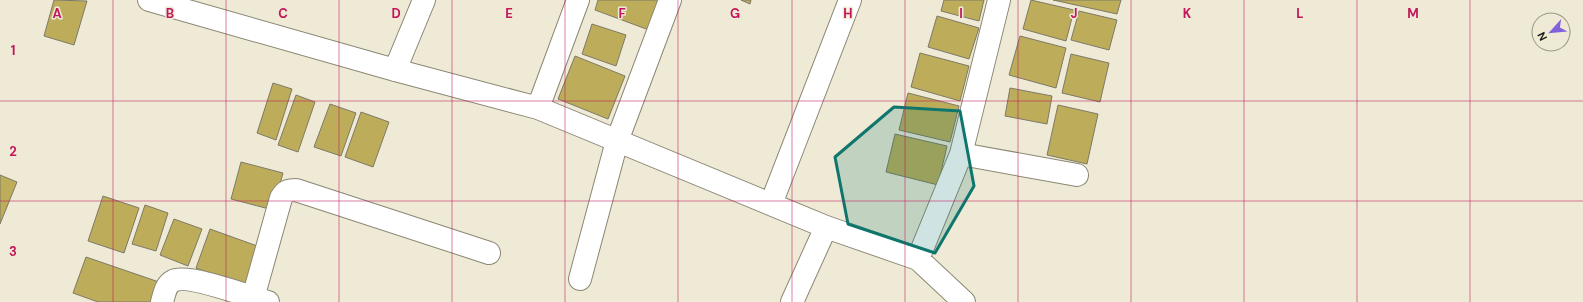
<svg xmlns="http://www.w3.org/2000/svg" width="1583" height="302" font-family="'DM Sans',sans-serif">
<style>
.building{fill:#bdac59;stroke:#7d7a67}
.lines{fill:none;stroke-linecap:round;stroke-linejoin:round}
.minor-casing{stroke:#8b8774;stroke-width:24}
.minor{stroke:#fff;stroke-width:22}
.marked{fill:#0f766e;fill-opacity:0.2;stroke:#0f766e;stroke-width:3;stroke-linejoin:round}
.grid{fill:none;stroke:#c2185b;stroke-width:1;stroke-opacity:0.55}
.grid-label{font-size:13px;text-anchor:middle;font-weight:bold;fill:#c2185b;stroke:#eeead5;stroke-width:3;stroke-linejoin:round;paint-order:stroke}
</style>
<rect width="100%" height="100%" fill="#eeead5"/>
<!-- building -->
<path class="building" d="M54,0l33,1 -13,44 -30,-9z
M598,0h60l2,1 -11,29 -54,-20z
M741,0h10l-1,4z
M944,0h40l-5,21 -38,-10z
M1031,0l43,10 -8,31 -43,-12z
M1053,0h68l-4,14z
M1079,11l38,9 -8,30 -38,-10z
M937,16l42,12 -10,31 -41,-12z
M592,24l34,11 -10,31 -34,-12z
M1020,36l46,12 -10,40 -47,-13z
M920,53l49,13 -9,35 -49,-14z
M1071,54l38,9 -9,39 -38,-9z
M575,56l50,20 -17,43 -50,-20z
M273,83l19,6 -16,51 -19,-7z
M1010,88l42,8 -5,28 -42,-8z
M908,93l51,13 -9,36 -51,-12z
M296,95l19,7 -17,50 -20,-7z
M330,104l26,9 -15,43 -27,-9z
M1058,105l40,9 -11,50 -40,-9z
M361,112l28,10 -16,45 -28,-10z
M895,134l52,12 -9,39 -52,-13z
M241,162l42,11 -10,37 -42,-11z
M0,175l17,7 -17,42z
M103,196l36,12 -15,45 -36,-12z
M145,205l23,8 -12,38 -24,-7z
M174,219l28,10 -14,37 -28,-11z
M210,229l50,18 -14,40 -50,-19z
M86,257l73,25 -7,20h-54l-25,-9z"/>
<g class="lines">
<defs>
<path id="minor" d="M149,0l246,70 143,38 288,119 92,32 46,43
M395,70l29,-70
M538,108l40,-108
M961,154l116,21
M771,204l79,-204
M918,259l43,-105 38,-154
M580,279l37,-138 53,-141
M253,298l28,-100c4,-7 7,-8 15,-8l193,63
M162,302c2,-7 4,-18 11,-21 14,-8 77,16 95,21
M792,302l34,-75"/>
</defs>
<!-- minor casing -->
<use href="#minor" class="minor-casing"/>
<!-- minor -->
<use href="#minor" class="minor"/>
</g>
<!-- marked area -->
<path class="marked" d="M894,107l66,4 14,75 -39,67 -87,-29 -13,-67z"/>
<!-- grid -->
<path class="grid" d="M113,0v302M226,0v302M339,0v302M452,0v302M565,0v302M678,0v302M792,0v302M905,0v302M1018,0v302M1131,0v302M1244,0v302M1357,0v302M1470,0v302M0,101h1583M0,201h1583"/>
<g class="grid-label">
<text x="57" y="18">A</text>
<text x="170" y="18">B</text>
<text x="283" y="18">C</text>
<text x="396" y="18">D</text>
<text x="509" y="18">E</text>
<text x="622" y="18">F</text>
<text x="735" y="18">G</text>
<text x="848" y="18">H</text>
<text x="961" y="18">I</text>
<text x="1074" y="18">J</text>
<text x="1187" y="18">K</text>
<text x="1300" y="18">L</text>
<text x="1413" y="18">M</text>
<text x="13" y="55">1</text>
<text x="13" y="156">2</text>
<text x="13" y="256">3</text>
</g>
<!-- north arrow -->
<g transform="translate(1551 32) rotate(243)"><circle r="19" fill="#eeead5" stroke="#999687"/>
<path d="M0-3L7 15L0 10L-7 15Z" fill="#8261dc"/>
<text y="-6" font-size="11" font-weight="bold" text-anchor="middle" fill="#1a1811">N</text>
</g>
</svg>
